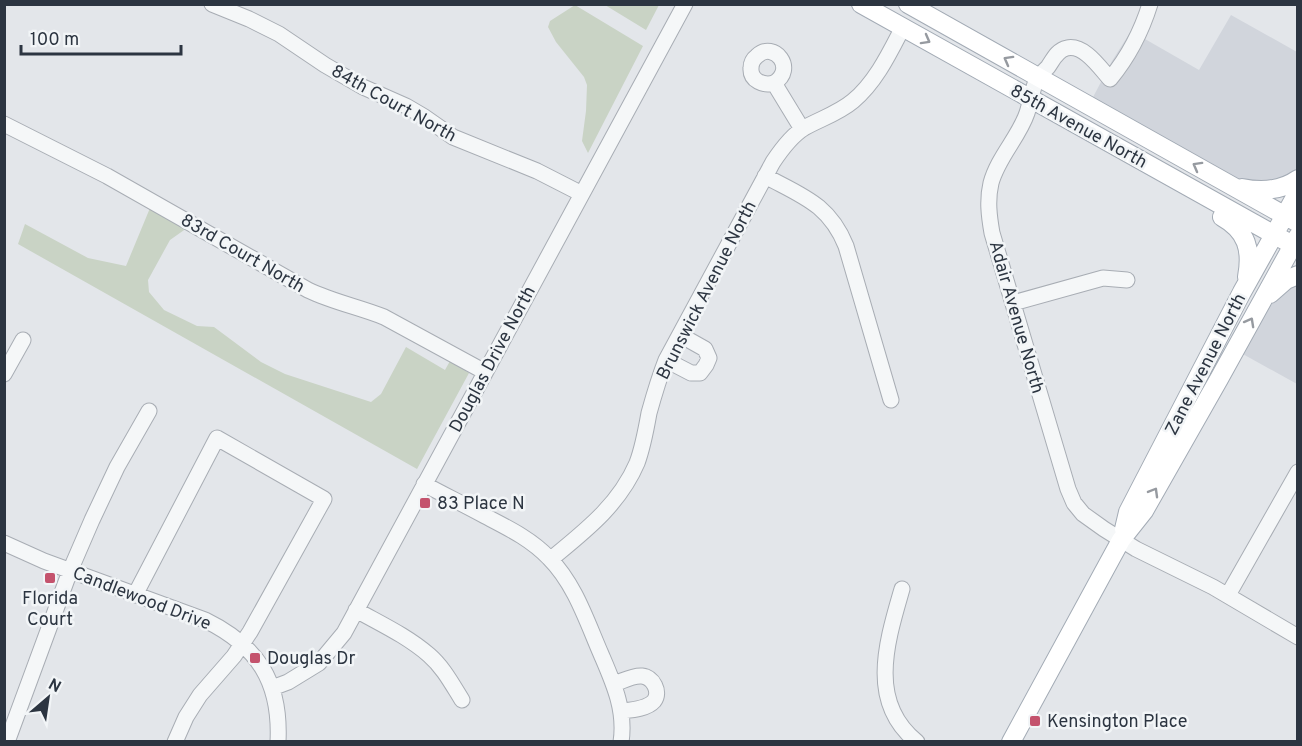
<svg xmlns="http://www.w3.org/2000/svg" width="1302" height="746" font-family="Overpass,sans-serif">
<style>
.built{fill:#d1d5dc}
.green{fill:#c9d3c5}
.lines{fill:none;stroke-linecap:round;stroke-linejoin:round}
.minor-casing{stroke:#a8adb4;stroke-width:17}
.major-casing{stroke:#a3abb5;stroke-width:20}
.minor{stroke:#f5f7f8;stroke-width:15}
.major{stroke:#fff;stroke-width:18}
.oneway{stroke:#969aa0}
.poi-dot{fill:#c4536d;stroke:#f2f5f7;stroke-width:2}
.labels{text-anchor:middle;stroke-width:5;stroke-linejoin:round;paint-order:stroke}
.street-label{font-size:18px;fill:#2c3541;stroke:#f2f5f7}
.poi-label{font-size:18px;fill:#2c3541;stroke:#f2f5f7;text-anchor:start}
</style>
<rect width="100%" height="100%" fill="#e3e6ea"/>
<!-- built -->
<path class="built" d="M1231,15l66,37v120l-28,13 -26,-1 -152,-83 21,-40 19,-30 68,39z
M1297,279v105l-56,-31 28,-52z"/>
<!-- green -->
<path class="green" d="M575,5l68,41 -55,107 -6,-12 4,-30 1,-26 -3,-8 -28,-35 -8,-15 2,-6z
M605,5h54l-13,25z
M150,208l37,20 -17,12 -22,40 1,12 15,18 33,16 17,1 47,35 24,12 86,28 10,-8 25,-47 39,23 5,-9 19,12 -52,96 -399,-225 7,-20 63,34 38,8z"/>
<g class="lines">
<defs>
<path id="minor" d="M212,4l37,15 30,15 46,31 38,22 43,19 17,10 30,21 84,34 45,23
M1150,4c-9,29 -21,52 -40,75 -10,-11 -26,-35 -43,-31 -10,2 -14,12 -19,19 -3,3 -7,7 -10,10 -6,11 -7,24 -11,36 -8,24 -29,44 -36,70 -4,17 -2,33 1,50l76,256 6,14 9,11 21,15 32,20 77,38 85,50
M774,83c-10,3 -24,-2 -23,-15 0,-5 2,-9 6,-12 17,-16 40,13 17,27l28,46
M4,124l103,52 201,114c25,12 51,17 76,27l101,55
M765,176c37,20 64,28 81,70l45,154
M1013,303l90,-25 24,2
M666,360l25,13h9l6,-8 3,-7 -4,-9 -25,-14
M4,374l19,-34
M424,484c20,11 41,21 61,32 23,12 46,23 64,42 26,26 38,64 52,96 12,28 25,56 20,88
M4,543l40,18 161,59c53,26 76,62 73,122
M551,559c34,-28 68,-54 86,-96 6,-16 9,-33 12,-50 5,-18 10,-35 17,-53l107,-198c8,-12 18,-26 31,-34 16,-9 35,-15 49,-27 23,-19 37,-49 50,-74
M902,589c-15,52 -35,113 15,153
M135,595l82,-157 107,61 -74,133 -16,24 -34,39 -14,22 -11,25
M1228,595l70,-123
M356,610c25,14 51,26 73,45 14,12 23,29 33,45
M614,684c9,-3 19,-9 28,-8 11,1 19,16 12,25 -7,8 -23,9 -32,10
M272,688l16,-6 31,-19 25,-30 341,-629
M7,742l63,-171 22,-51 25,-53 32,-56"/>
<path id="major" d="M861,4l437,244
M908,4l390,219
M1242,188c20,4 39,3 56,-9
M1222,217c25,14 30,33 25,60
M1270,294l16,-14 12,-5
M1124,529l4,-17 114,-220 56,-100
M1011,742l110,-202 23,-29 75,-132 79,-143"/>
</defs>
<!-- minor casing -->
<use href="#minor" class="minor-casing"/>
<!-- major casing -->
<use href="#major" class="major-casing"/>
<!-- minor -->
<use href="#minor" class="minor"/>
<!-- major -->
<use href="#major" class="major"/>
</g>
<!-- one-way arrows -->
<defs><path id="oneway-chevron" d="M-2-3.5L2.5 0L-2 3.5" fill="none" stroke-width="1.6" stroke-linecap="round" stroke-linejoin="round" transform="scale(1.5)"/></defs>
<g class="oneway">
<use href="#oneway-chevron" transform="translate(926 40) rotate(29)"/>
<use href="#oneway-chevron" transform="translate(1008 60) rotate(-151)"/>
<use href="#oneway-chevron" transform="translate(1197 166) rotate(-151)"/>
<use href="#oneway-chevron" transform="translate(1250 322) rotate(-61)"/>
<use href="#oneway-chevron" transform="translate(1154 492) rotate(-60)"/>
</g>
<!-- markers -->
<g class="poi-dot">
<rect x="419" y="497" width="12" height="12" rx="3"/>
<rect x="44" y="572" width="12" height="12" rx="3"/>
<rect x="249" y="652" width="12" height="12" rx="3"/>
<rect x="1029" y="715" width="12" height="12" rx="3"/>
</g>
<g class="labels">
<!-- street labels -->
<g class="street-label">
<text transform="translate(394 103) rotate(29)" y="6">84th Court North</text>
<text transform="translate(1079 126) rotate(29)" y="6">85th Avenue North</text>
<text transform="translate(243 253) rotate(30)" y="6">83rd Court North</text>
<text transform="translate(706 290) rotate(-63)" y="6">Brunswick Avenue North</text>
<text transform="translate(1017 317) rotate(74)" y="6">Adair Avenue North</text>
<text transform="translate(492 359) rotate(-62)" y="6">Douglas Drive North</text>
<text transform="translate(1205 364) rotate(-63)" y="6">Zane Avenue North</text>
<text transform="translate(142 598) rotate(21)" y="6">Candlewood Drive</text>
</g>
<!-- poi labels -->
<g class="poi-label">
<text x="437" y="509">83 Place N</text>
<text x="50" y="604" text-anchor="middle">Florida<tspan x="50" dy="21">Court</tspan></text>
<text x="267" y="664">Douglas Dr</text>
<text x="1047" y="727">Kensington Place</text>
</g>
</g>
<!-- border -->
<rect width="1302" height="746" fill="none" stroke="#2c3541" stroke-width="12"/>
<!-- north arrow -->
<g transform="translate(48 698) rotate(29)" stroke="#f2f5f7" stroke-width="4.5" paint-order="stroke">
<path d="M0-4.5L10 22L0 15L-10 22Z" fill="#2c3541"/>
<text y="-9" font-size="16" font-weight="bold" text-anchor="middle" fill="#2c3541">N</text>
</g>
<!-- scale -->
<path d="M21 45v9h160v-9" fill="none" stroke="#2c3541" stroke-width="3"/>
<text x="30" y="45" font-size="18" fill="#2c3541" stroke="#f2f5f7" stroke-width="4.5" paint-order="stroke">100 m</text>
</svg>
